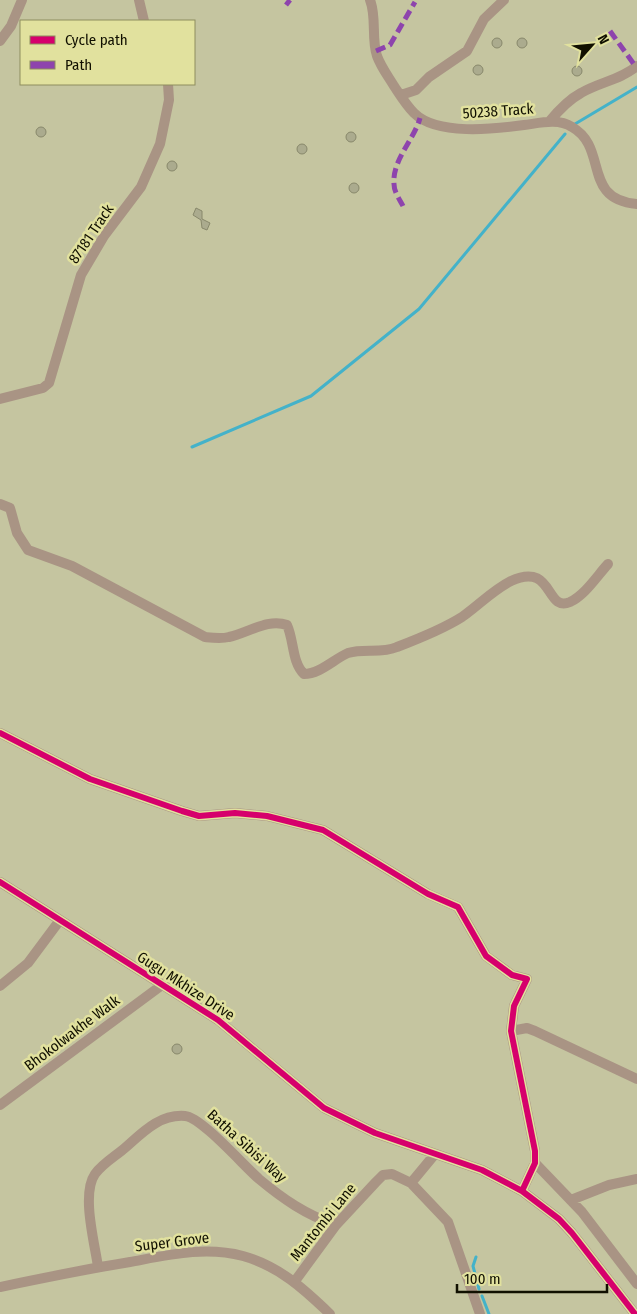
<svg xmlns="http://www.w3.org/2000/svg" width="637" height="1314" font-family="'Fira Sans Condensed',sans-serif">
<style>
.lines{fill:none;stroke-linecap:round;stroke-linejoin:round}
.stream{stroke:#44b2c9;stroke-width:3}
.building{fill:#abab8e;stroke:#88886b}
.minor{stroke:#a99484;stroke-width:10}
.quiet{stroke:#8e44ad;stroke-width:5;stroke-dasharray:10 5;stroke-linecap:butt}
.cycleway-casing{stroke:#e1e19e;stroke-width:9}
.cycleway{stroke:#d6006c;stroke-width:6}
.labels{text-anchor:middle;stroke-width:5;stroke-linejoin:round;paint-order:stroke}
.street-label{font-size:15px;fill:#111000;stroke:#e1e19e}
</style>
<rect width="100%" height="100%" fill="#c5c5a0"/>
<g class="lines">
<!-- stream -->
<path class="stream" d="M575,124l62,-37
M192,447l119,-51 108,-87 146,-175
M476,1257l-3,9 6,23
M482,1296l7,18"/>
</g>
<!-- building -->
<path class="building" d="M492 43a5 5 0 1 1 10 0a5 5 0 1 1-10 0Z
M517 43a5 5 0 1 1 10 0a5 5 0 1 1-10 0Z
M473 70a5 5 0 1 1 10 0a5 5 0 1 1-10 0Z
M572 71a5 5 0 1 1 10 0a5 5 0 1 1-10 0Z
M36 132a5 5 0 1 1 10 0a5 5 0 1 1-10 0Z
M346 137a5 5 0 1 1 10 0a5 5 0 1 1-10 0Z
M297 149a5 5 0 1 1 10 0a5 5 0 1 1-10 0Z
M167 166a5 5 0 1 1 10 0a5 5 0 1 1-10 0Z
M349 188a5 5 0 1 1 10 0a5 5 0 1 1-10 0Z
M196,208l6,3v8l8,4 -3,7 -5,-2 -1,-8 -8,-5z
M172 1049a5 5 0 1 1 10 0a5 5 0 1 1-10 0Z"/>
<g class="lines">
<!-- minor -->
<path class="minor" d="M139,0l5,21
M370,0c7,18 1,38 7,56 4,11 11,20 17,30 6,9 12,19 20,27 23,23 81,16 110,12 16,-2 34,-7 48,2 37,21 9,72 65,77
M0,41l11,-15 11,-26
M401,95l15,-5 13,-13 38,-26 17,-32 20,-19
M549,122c9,-11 19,-22 32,-29 19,-11 39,-13 56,-27
M0,399l43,-11 6,-5 32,-108 23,-39 37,-49 19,-43 9,-44 -1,-16
M0,504l10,4 7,25 11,17 44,16 133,71c9,1 16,2 24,0 19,-4 39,-19 58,-12 7,15 5,38 17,49 16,0 30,-15 44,-21 16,-5 33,1 49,-6 21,-8 46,-18 65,-30 17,-12 31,-27 49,-36 43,-20 34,32 59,21 15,-7 27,-26 38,-38
M0,733l90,46 92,32 17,5 36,-3 32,3 56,14 105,64 30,13 28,49 26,19 15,4 -13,27 -3,25 24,120v12l-13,28
M0,882l218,138 106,88 51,25 107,37 40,21 37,28 13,14 63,81
M0,986l28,-23 32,-43
M511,1031l16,-3 8,3 102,48
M0,1105l162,-120
M535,1163l47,49 55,72
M411,1183l24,-29
M571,1200l38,-15 28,-6
M98,1267c-3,-23 -17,-73 -3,-93 8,-11 21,-18 31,-27 17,-15 34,-33 59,-31 16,1 58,49 74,63 24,20 47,36 77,46
M295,1281l41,-56 40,-43 7,-7 9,-1 19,9 37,39 32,92
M0,1287c43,-9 87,-18 130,-25 38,-7 75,-16 113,-6 36,10 61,33 87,58"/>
<!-- quiet -->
<path class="quiet" d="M286,5l4,-5
M610,31l26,36
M376,51l14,-6 25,-43
M403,206c-3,-6 -9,-14 -9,-22 -2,-24 20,-44 26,-66"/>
<defs>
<path id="cycleway" d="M0,733l90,46 92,32 17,5 36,-3 32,3 56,14 105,64 30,13 28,49 26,19 15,4 -13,27 -3,25 24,120v12l-13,28
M0,882l218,138 106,88 51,25 107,37 40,21 37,28 13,14 63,81"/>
</defs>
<!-- cycleway casing -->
<use href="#cycleway" class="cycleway-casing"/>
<!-- cycleway -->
<use href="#cycleway" class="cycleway"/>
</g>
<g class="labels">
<!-- street labels -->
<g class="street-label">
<text transform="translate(498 111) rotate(-4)" y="5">50238 Track</text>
<text transform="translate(91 234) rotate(-56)" y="5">87181 Track</text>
<text transform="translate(186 986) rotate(33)" y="5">Gugu Mkhize Drive</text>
<text transform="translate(72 1033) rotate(-37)" y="5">Bhokolwakhe Walk</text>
<text transform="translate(247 1146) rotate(42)" y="5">Batha Sibisi Way</text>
<text transform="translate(323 1222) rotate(-51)" y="5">Mantombi Lane</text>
<text transform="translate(172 1242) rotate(-7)" y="5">Super Grove</text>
</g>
</g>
<!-- legend -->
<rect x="20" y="20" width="175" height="65" fill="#e1e19e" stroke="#8e8d5f"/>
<rect x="30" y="36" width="25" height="8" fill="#d6006c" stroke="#8e8d5f"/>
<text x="65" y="45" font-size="15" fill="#111000">Cycle path</text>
<rect x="30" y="61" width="25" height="8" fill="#8e44ad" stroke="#8e8d5f"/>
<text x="65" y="70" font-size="15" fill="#111000">Path</text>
<!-- north arrow -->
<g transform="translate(592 45) rotate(63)" stroke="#e1e19e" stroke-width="4" paint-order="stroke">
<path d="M0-4L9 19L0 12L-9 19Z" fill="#111000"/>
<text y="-8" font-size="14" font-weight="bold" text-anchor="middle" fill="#111000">N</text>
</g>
<!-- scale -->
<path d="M457 1284v8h150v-8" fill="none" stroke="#111000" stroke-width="2.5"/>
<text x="464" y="1284" font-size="15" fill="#111000" stroke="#e1e19e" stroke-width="4" paint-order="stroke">100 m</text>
</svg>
